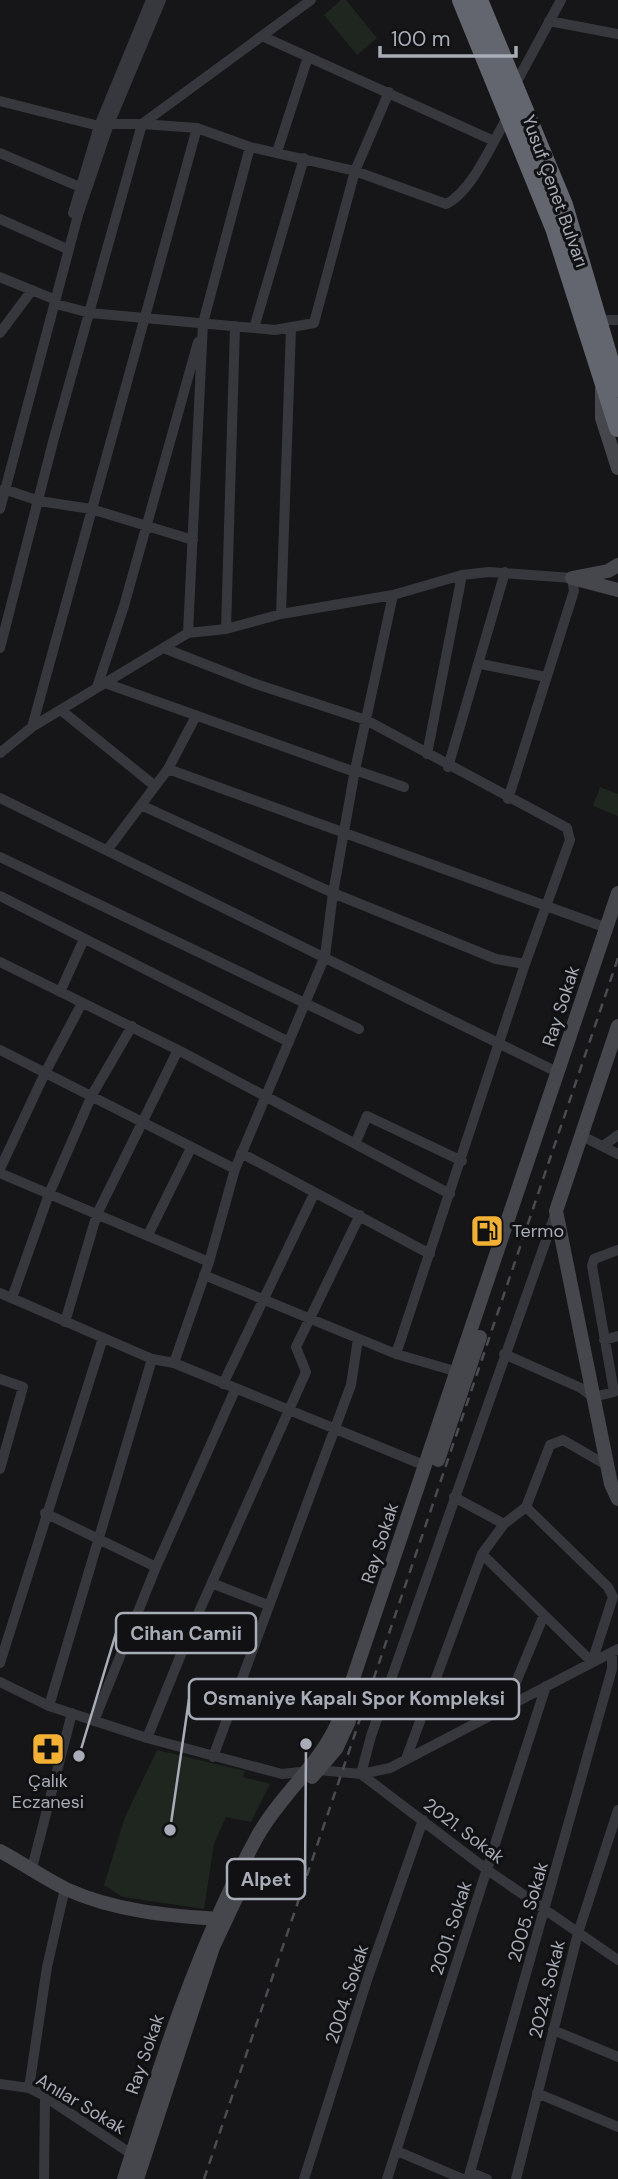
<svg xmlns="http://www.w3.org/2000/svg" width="618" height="2179" font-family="'DM Sans',sans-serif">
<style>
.green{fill:#1e261f}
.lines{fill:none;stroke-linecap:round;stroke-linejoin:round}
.street{stroke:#37383d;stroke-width:10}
.secondary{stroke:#45474d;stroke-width:14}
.highway{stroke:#63666e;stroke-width:18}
.rail{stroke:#4a4c52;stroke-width:2.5;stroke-dasharray:9 7;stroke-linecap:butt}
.labels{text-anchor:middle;stroke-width:6;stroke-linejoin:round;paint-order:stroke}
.street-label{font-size:18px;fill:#a8adb8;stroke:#111113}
.poi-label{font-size:18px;fill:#a8adb8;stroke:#111113;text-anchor:start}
.leader{fill:none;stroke:#a8adb8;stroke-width:2.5}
.callout-dot{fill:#a8adb8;stroke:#111113;stroke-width:2.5}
.callout{fill:#111113;stroke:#a8adb8;stroke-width:2.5}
.callout-label{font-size:19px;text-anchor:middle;font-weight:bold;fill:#a8adb8}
</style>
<rect width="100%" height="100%" fill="#161618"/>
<!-- green -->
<path class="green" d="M341,0h5l31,38 -20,17 -33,-40z
M600,787l18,7v22l-25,-10z
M157,1750l88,21 -2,6 27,7 -19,38 -25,-5 -12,27 -10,65 -81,-12 -19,-12 21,-68z"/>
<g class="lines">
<!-- street -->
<path class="street" d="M549,21l69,13
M264,37l230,104
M515,85l46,-85
M0,101l99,25
M109,124h33l169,-124
M277,152l31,-95
M0,153l80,34
M73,213l26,-87 52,-126
M0,219l65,29
M0,277l51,21
M56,304l34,9 185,17 39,-7 41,-152 34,-79
M599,320h19
M254,328l50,-170
M0,333l32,-43
M4,489l35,12 52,8 102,31
M0,509l78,-294 31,-91 52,-124
M281,614l10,-286
M226,629l9,-303
M188,633l15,-310 47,-176
M0,648l54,-210 88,-314 55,4 53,19 105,24 91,33c26,-12 47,-63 62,-88
M481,664l65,13
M105,683l250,89
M97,687l27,-81 74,-264
M62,711l93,75
M32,727l165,-599
M0,753l32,-26 156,-94 38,-4 55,-15 112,-19 69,-20 27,-3 83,6 2,13 -66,208
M427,754l35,-179
M448,767l57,-195
M168,769l439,159
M355,770l49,17
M0,798l559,275
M143,806l190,87 163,66 29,5 45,-124 -3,-12 -201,-108 -110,-36 -90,-35
M108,849l60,-80 28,-53
M0,857l359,172
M0,896l289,146
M0,962l178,88 272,144
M60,992l24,-53
M0,1050l235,119
M580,1135l38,19
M355,1144l12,-28 95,45
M603,1146l15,-11
M241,1153l189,101
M0,1169l45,-96 37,-70
M0,1173l209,89
M148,1235l43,-87
M204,1275l192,79 62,18
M0,1293l152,66 22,4 252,103
M12,1298l37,-104 43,-99 40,-69
M65,1322l32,-108 81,-164
M604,1340l14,-4
M396,1354l129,-390
M504,1354l77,34 12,9 21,-5 -22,-126 2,-7 24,-9
M174,1363l35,-101 26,-93 90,-213 8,-63 22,-123 38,-175
M0,1379l23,8 -23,82
M223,1384l91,-190
M454,1497l50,27
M45,1513l111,54
M482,1554l110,108 21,-65 -5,-10 -82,-80
M214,1584l54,21
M0,1663l103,-325
M0,1682l49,24 98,32 135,36 36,-4 43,4 29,-6 228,-119
M49,1706l103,-347
M506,1706l38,-91
M94,1721l62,-154 79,-177
M147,1738l46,-113 113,-253 -10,-25 64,-132
M213,1757l138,-372 7,-46
M406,1759l76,-205 22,-30 22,-17 24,-62 13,-5 45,26
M361,1774l10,-38 185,-524
M361,1774l125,95 132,91
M32,1868l40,-155
M553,2030l65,27
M0,2084l29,4 12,6 95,63
M29,2088l18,-121 18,-79
M537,2093l81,34
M397,2151l66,28
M470,2172l17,7
M44,2179l1,-82
M304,2179l64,-202 55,-157
M387,2179l159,-493
M468,2179l144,-510v-16
M516,2179l62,-246 40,-123"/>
<!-- secondary -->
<path class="secondary" d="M602,389v29l16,50
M572,578l36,-7 10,-6
M576,579l42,11
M618,1026l-62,185 55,273 7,15
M438,1460l42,-123
M312,1777l24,-28 13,-28
M0,1851c22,12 44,27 66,38 48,22 103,27 155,30
M124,2179c37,-117 74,-234 133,-342 23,-42 64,-73 82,-117l279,-827
M137,2179l76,-232 25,-53"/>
<!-- highway -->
<path class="highway" d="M461,0l93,228 64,200
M479,0l85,205 54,183"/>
<!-- rail -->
<path class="rail" d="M204,2179l414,-1221"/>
</g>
<!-- icons -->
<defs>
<symbol id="fuel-square" viewBox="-11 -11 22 22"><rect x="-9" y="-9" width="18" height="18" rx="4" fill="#f2b134" stroke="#111113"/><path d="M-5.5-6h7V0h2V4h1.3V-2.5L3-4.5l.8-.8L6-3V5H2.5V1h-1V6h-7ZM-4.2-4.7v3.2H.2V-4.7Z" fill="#111"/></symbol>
<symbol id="pharmacy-square" viewBox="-11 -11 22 22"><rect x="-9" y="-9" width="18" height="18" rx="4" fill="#f2b134" stroke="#111113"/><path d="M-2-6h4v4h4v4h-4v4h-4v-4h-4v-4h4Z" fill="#111"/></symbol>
</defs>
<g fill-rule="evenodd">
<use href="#fuel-square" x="468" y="1212" width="38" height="38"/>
<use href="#pharmacy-square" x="29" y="1730" width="38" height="38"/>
</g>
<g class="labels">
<!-- street labels -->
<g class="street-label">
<text transform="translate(555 191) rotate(70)" y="6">Yusuf Çenet Bulvarı</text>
<text transform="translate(561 1006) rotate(-72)" y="6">Ray Sokak</text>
<text transform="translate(380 1543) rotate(-72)" y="6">Ray Sokak</text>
<text transform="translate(464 1831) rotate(37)" y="6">2021. Sokak</text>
<text transform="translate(528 1912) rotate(-74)" y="6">2005. Sokak</text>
<text transform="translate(451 1928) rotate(-72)" y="6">2001. Sokak</text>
<text transform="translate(547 1989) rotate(-76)" y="6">2024. Sokak</text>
<text transform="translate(347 1994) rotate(-72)" y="6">2004. Sokak</text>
<text transform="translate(145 2054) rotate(-71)" y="6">Ray Sokak</text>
<text transform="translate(81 2104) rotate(31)" y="6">Anılar Sokak</text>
</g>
<!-- poi labels -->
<g class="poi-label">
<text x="512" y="1237">Termo</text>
<text x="48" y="1787" text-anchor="middle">Çalık<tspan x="48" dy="21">Eczanesi</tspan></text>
</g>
</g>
<!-- callouts -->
<path class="leader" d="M79 1756L116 1633M170 1830L189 1699M306 1744L305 1879"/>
<g class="callout-dot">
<circle cx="79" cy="1756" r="7"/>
<circle cx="170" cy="1830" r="7"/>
<circle cx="306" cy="1744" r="7"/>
</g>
<g class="callout">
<rect x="116" y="1613" width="140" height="40" rx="7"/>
<rect x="189" y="1679" width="330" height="40" rx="7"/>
<rect x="227" y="1859" width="78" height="40" rx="7"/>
</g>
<g class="callout-label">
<text x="186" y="1640">Cihan Camii</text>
<text x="354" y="1705">Osmaniye Kapalı Spor Kompleksi</text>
<text x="266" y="1886">Alpet</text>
</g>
<!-- scale -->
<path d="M380 46v10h136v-10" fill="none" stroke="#a8adb8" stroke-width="3.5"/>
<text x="391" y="46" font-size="21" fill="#a8adb8" stroke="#111113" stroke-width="5" paint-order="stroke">100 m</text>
</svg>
